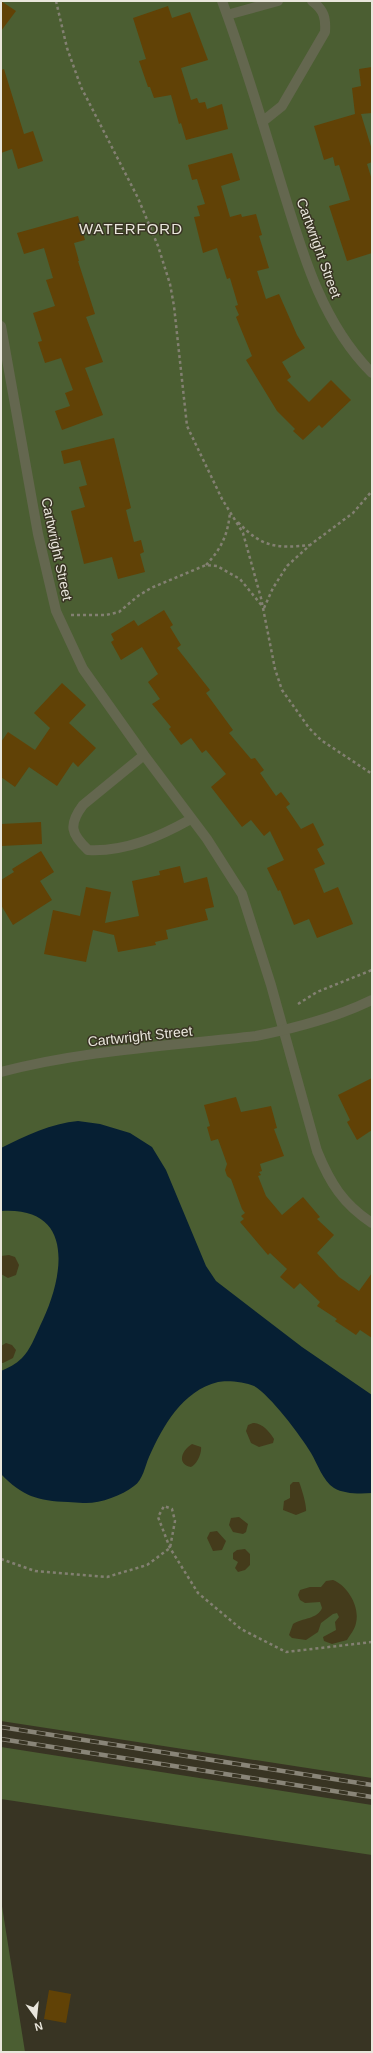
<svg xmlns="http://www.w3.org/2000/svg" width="373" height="2053" font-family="Arial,sans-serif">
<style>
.green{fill:#4b5e32}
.sand{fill:#443b1b}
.water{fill:#061f33}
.building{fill:#614206}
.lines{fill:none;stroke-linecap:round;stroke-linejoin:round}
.path{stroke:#838072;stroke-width:2.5;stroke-dasharray:3 3;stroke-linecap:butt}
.minor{stroke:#64674f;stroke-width:10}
.tertiary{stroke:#64674f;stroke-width:10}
.rail-casing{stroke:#898578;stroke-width:4.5}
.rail{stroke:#383423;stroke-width:3;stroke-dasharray:9;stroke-linecap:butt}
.labels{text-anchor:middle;stroke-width:3;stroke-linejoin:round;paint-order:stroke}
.street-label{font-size:14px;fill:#e9e6dc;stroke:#383423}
.neighbourhood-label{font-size:15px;letter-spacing:1px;fill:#e9e6dc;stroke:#383423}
</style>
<rect width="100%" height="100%" fill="#383423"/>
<!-- green -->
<path class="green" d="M1,1h371v1777l-371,-57z
M1,1747l371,58v50l-371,-56z
M1,1900l24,152h-24z"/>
<!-- sand -->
<path class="sand" d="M9,1255l6,2 4,8 -3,10 -8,3 -7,-4v-18z
M6,1343l6,2 4,5 -3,8 -10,5h-2v-17z
M253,1423c9,0 16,8 21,16l-1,4 -14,4 -8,-4 -5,-12 2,-6z
M192,1444l9,3c1,6 -4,17 -10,20 -15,-3 -9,-17 1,-23z
M293,1482h6c2,4 8,24 7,29l-10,4 -13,-5 1,-9 6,-3v-13z
M239,1517l9,7 -2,8 -3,2 -10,-2 -4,-7 2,-7z
M217,1531l9,10 -4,9 -9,1 -6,-13 3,-6z
M245,1549l5,5v11l-5,5 -7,2 -3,-4 3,-6 -5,-3v-6l4,-3z
M333,1580c15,6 27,27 23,43 -1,6 -6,12 -9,17l-15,4 -8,-3 -1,-4 13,-7 -1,-8 4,-5 -2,-4 -4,1 -12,9 -3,9 -12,8 -14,-2 -3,-3 4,-11c9,-6 25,-5 29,-16l-2,-6 -15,1 -5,-3 -2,-5 2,-5 10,-3h11l5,-6z"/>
<!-- water -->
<path class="water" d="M78,1121l22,3 30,9 22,14 14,23 40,96 10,15 86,66 70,48v98c-12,1 -28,1 -38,-5 -11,-7 -17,-25 -23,-35 -10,-17 -41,-58 -57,-67 -9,-4 -27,-6 -36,-4 -36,9 -55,44 -69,75 -4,9 -6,23 -15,29 -13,10 -35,18 -51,17 -5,0 -10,-1 -15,-1 -30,-1 -46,-6 -67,-28v-103c7,-3 15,-7 21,-13 8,-8 13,-21 18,-32 23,-46 38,-120 -39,-115v-63c24,-12 51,-25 77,-27z"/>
<!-- building -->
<path class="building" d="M1,1l15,10 -15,20z
M168,6l4,12 18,-6 18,48 -27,8 10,32 6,-2 2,5 6,-1 2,7 15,-5 6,25 -42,11 -5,-17 -2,1 -8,-29 -17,3 -4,-11h-2l-9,-26 7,-2 -13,-41z
M372,67v46l-11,1 11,36v12l-5,2 5,16v73l-25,8 -18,-55 21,-6 -11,-35 -4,1 -2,-9 -9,3 -10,-34 41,-12 -3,-26 9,-2 -2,-17z
M4,69l20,65 9,-3 10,30 -25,8 -6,-20 -11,4v-83z
M232,153l8,27 -19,6 9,31 11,-3 1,3 14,-3 6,21 -3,1 10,32 -12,3 9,28 13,-5 18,41 8,13 -23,14 9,15 -4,3 22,22 22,-22 20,20 -29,28 -3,-3 -16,15 -10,-9 2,-2 -18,-18 -31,-51 6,-4 -16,-39 3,-2 -4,-9 3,-1 -8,-27 -3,1 -10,-31 -14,5 -9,-36 6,-1 -3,-10 8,-2 -8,-25 -5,1 -4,-15z
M78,216l7,24 -11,3 5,18h-1l17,53 -9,3 17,45 -18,6 18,47 -41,15 -7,-19 15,-5 -5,-13 8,-3 -12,-32 -16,5 -7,-21 4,-1 -9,-28 22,-7 -9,-26 7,-2 -9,-30 -20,6 -7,-21z
M114,438l17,70 -5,2 8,32 7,-2 3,12 -4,2 5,18 -27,7 -6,-22 -28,7 -13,-53 14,-4 -6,-20 8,-2 -7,-25 -16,4 -3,-13z
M164,610l9,15 -3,2 11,18 -4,3 33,42 -4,3 27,37 -4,3 22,26 4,-1 9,12 -4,3 16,23 5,-4 9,12 -4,3 15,22 12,-6 11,22 -7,4 8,15 -11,5 10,24 14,-6 15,37 -36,14 -8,-19 -15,6 -14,-35 -2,1 -11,-23 17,-8 -14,-29 -6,5 -13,-16 -9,7 -31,-40 15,-13 -20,-24 -4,3 -11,-15 -10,7 -12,-16 2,-2 -19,-23 8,-5 -12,-17 10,-8 -16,-27 -21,13 -10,-18 3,-2 -3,-6 23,-14 4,6z
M62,683l24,22 -17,18 27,25 -18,19 -5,-5 -16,24 -28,-19 -14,20 -14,-10v-35l7,-10 27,18 15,-22 -16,-15z
M41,822l1,22 -41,2v-22z
M41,851l13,21 -14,9 12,19 -39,25 -12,-20v-25l13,-8 -2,-3z
M180,866l4,17 23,-6 7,30 -9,2 3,11 -42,10 2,9 -13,3 1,3 -38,7 -4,-17 -21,-5 -7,32 -42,-8 9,-44 27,6 6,-29 25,5 -6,31 34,-7 -7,-35 28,-6 -1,-4z
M372,1078v52l-15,10 -10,-18 3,-2 -12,-25z
M236,1097l5,15 30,-6 6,22 -3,1 10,27 -24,8 2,7 -3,1 2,3 -3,1 8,20 16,19 21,-18 17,20 -3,2 17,16 -17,18 22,24 20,14 13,-18v65l-12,-8 -4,5 -21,-14 2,-2 -20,-13 3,-4 -20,-19 -6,6 -14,-12 7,-8 -17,-16 -2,2 -28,-33 4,-3 -3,-3 4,-3 -3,-4 -11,-30 -4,-3 -2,-6 2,-6 -9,-25 -7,2 -4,-14 3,-1 -6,-21z
M49,1990l22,4 -5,29 -22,-4z"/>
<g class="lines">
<!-- path -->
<path class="path" d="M56,1l11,47 14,39 57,111 20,48 12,38 4,22 13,120 35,73 21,34 18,65 14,71 7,21 27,38 12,12 51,34
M238,522c23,25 39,27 72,23
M206,565c16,-17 22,-31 24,-53
M264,608l9,-20 14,-22 23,-21 43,-32 19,-22
M71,615h35l13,-3 19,-16 13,-8 55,-23 11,1 23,13 23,28
M298,1004l19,-12 55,-22
M1,1559l34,12 72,6 40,-12 23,-17 5,-27 -3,-12 -8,-3 -6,11 12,31 28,45 43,36 45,23 86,-10"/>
<!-- minor -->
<path class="minor" d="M222,1c22,59 40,119 58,179 21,68 40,141 92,193
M227,15l51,-14
M262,122l20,-16 43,-74c1,-14 -1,-22 -13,-31
M1,326l37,208 18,77 27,58 61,86 63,84 35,55 29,91 46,166c13,32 26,53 55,72
M144,755l-61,50c-15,20 -12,29 5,45 37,2 71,-13 103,-31"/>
<!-- tertiary -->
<path class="tertiary" d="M1,1072c83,-22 170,-26 255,-36 40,-8 79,-18 116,-36"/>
<defs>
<path id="rail" d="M1,1727l371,58
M1,1739l371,58"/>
</defs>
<!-- rail casing -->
<use href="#rail" class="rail-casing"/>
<!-- rail -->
<use href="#rail" class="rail"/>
</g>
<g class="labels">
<!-- street labels -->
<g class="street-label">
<text transform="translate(319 248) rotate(70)" y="5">Cartwright Street</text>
<text transform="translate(57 549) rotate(78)" y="5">Cartwright Street</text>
<text transform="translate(140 1036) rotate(-6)" y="5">Cartwright Street</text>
</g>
<!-- neighbourhood labels -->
<g class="neighbourhood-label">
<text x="131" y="234">WATERFORD</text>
</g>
</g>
<!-- border -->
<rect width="373" height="2053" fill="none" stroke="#e9e6dc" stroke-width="4"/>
<!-- north arrow -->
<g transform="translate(36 2017) rotate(165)" stroke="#383423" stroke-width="3" paint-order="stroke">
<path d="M0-3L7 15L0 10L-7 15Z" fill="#e9e6dc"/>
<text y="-6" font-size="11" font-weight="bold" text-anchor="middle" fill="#e9e6dc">N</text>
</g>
</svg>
